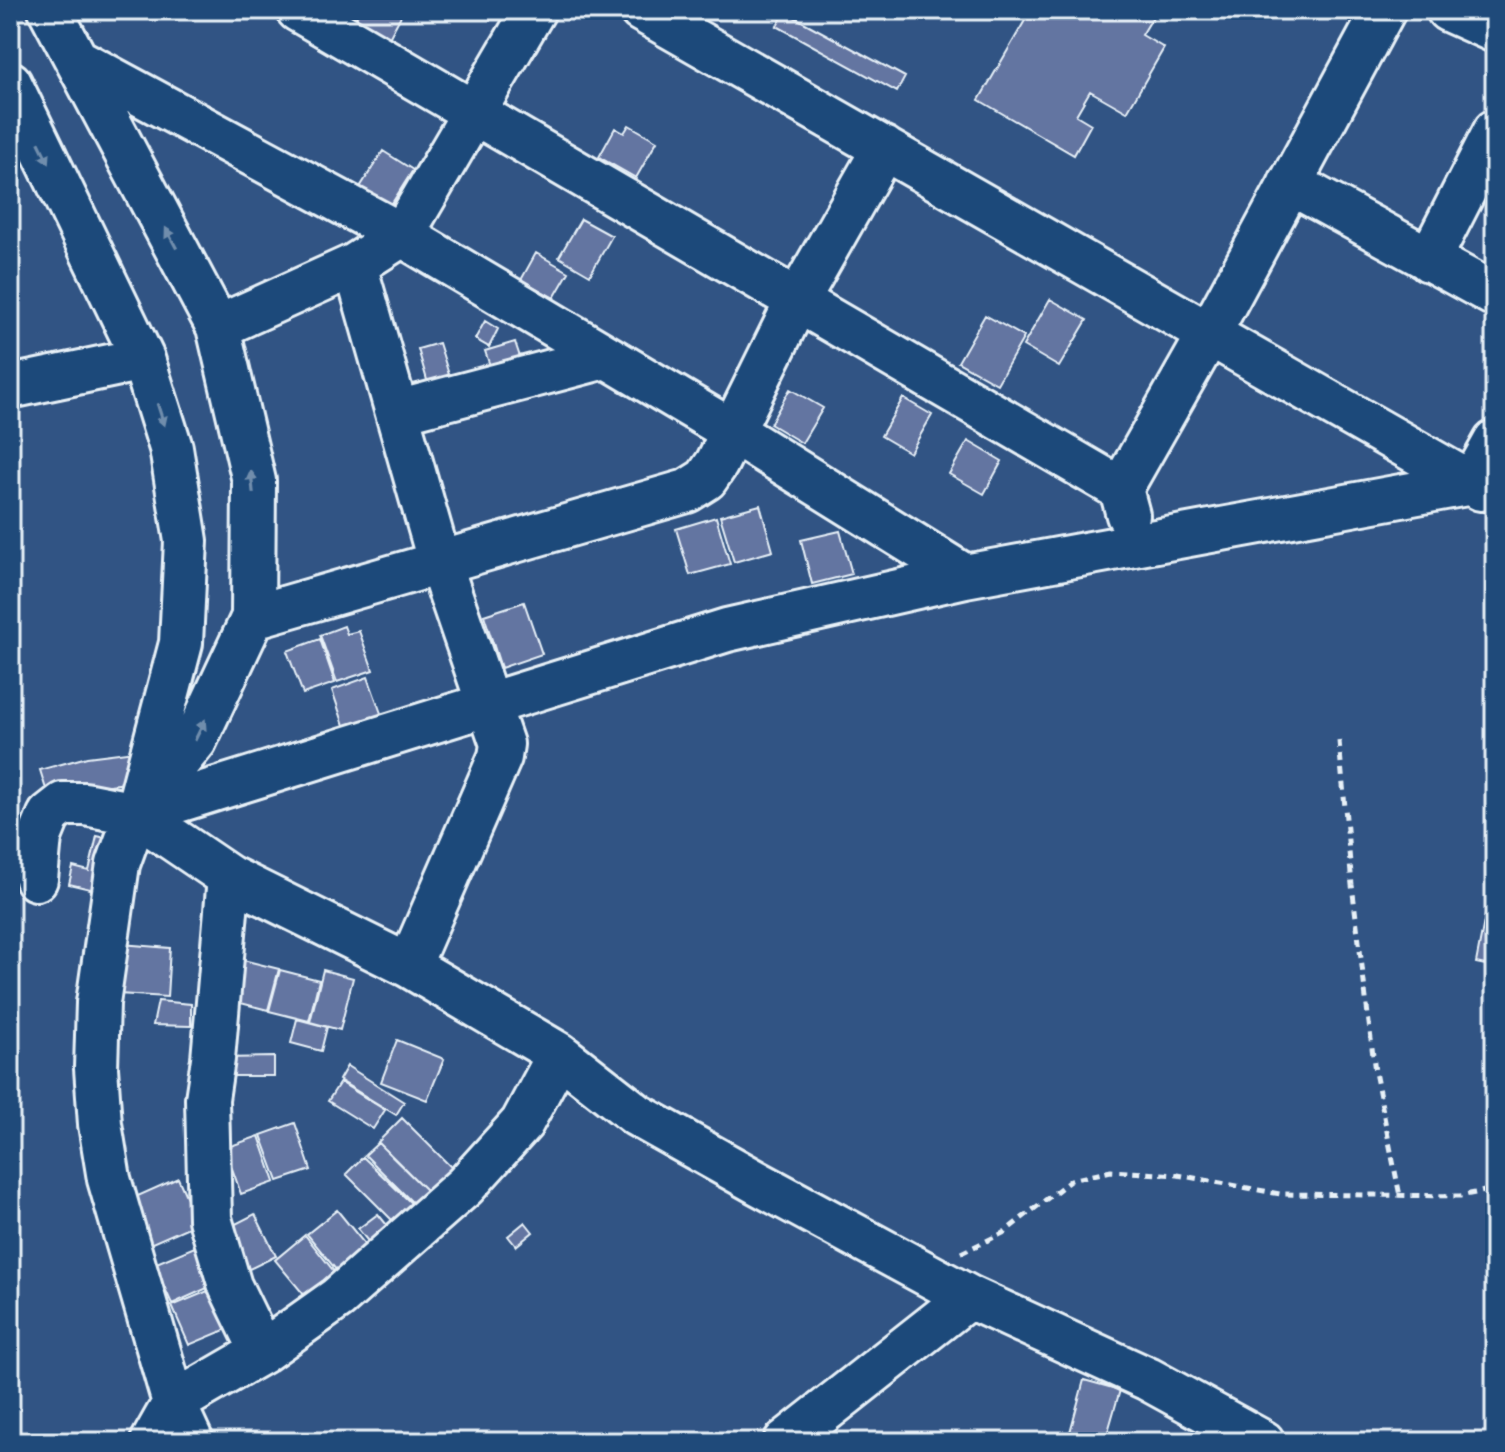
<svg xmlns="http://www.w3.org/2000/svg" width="1505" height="1452" font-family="'Balsamiq Sans',sans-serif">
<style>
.building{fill:#6474a1;stroke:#e8f1f8;stroke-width:2}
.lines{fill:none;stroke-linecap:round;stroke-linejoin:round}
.minor-casing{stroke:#e8f1f8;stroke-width:48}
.path{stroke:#e8f1f8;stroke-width:5;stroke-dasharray:8 6;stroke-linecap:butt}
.minor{stroke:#1f4a7a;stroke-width:42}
.oneway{fill:#6f8dac}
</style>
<rect width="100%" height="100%" fill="#315484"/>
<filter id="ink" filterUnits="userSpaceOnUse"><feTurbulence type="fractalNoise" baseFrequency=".0125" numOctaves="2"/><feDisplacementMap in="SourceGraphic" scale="16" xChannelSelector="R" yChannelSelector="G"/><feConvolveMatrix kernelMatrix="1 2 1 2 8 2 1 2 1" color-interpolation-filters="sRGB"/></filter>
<g filter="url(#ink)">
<!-- building -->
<path class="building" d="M360,10h44l-17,32 -34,-19z
M1031,10h126l-15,25 22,13 -37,64 -37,-21 -14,24 15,9 -17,31 -95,-55z
M785,12l120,65 -8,15 -120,-66z
M629,125l28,16 -21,37 -37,-21 16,-29 9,5z
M383,151l30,19 -26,41 -30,-19z
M581,219l31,17 -22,39 -31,-18z
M536,253l33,19 -15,26 -33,-18z
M1050,299l37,21 -28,47 -36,-21z
M985,315l39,22 -27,47 -39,-22z
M485,321l13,8 -9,18 -14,-8z
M515,342l7,21 -30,9 -7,-21z
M439,343l12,38 -22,6 -11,-38z
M790,389l33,19 -21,35 -32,-19z
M903,398l29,17 -22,38 -29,-17z
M968,441l34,20 -18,33 -35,-20z
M760,505l13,46 -39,11 -14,-46z
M716,517l14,47 -40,11 -14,-46z
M840,531l12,43 -40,10 -11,-44z
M524,602l18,52 -41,14 -17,-53z
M344,626l3,8 12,-3 14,39 -36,12 -17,-47z
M320,639l15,44 -32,11 -16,-43z
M368,677l15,42 -37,12 -14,-41z
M134,751l3,31 -46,5 -42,12 -9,-29 47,-13z
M97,836l18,4 -12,52 -34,-8 4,-17 16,4z
M1485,916l10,2v49l-19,-4z
M121,944l49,4 -3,49 -49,-3z
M239,959l40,10 -11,41 -39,-10z
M280,970l39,10 -10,41 -40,-10z
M323,970l30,8 -13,52 -30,-8z
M158,1001l33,3v22l-38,-1z
M297,1019l30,8 -6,24 -30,-8z
M397,1040l47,19 -17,41 -46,-18z
M274,1057v19h-53v-18z
M347,1066l57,36 -8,13 -57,-35z
M340,1082l45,28 -12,19 -45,-28z
M402,1118l61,61 -24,24 -61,-61z
M295,1123l16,47 -33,11 -17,-46z
M259,1136l16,46 -34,12 -16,-46z
M378,1143l50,49 -13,13 -50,-50z
M363,1157l48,46 -18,18 -47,-47z
M178,1178l20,45 -48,21 -19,-45z
M337,1210l39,48 -30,24 -39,-48z
M255,1214l21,42 -39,19 -21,-41z
M378,1214l21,26 -20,15 -21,-26z
M525,1222l8,10 -17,14 -8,-10z
M305,1235l39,49 -29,24 -40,-48z
M197,1246l17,39 -42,19 -18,-40z
M215,1288l17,39 -43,18 -17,-39z
M1084,1380l36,10 -15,52h-21l-15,-6z"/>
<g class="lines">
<defs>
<path id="minor" d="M50,10l168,317 36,154 -1,136 -58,124 -51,63
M298,10l823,479
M641,10l840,479
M1448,10l47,21
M77,60l325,175 330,196 233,145
M10,83l133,276 28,89 15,93 -5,102 -45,171 -18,50 -20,139 -2,65 4,56 9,55 65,224 18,39
M1290,183l205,112
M1429,260l66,-129
M355,265l85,299 62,180 -2,13 -91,209
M218,327l137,-62 47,-30 132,-225
M10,387l133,-28
M397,412l208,-55
M1128,515l-7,-26 88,-155 175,-324
M253,617l434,-126 19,-12 11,-16 80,-162 87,-153
M136,814l591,-184 238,-54 507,-93 23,-41
M229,877l-16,182 -6,40 3,120 20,67 32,66
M36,879l4,-42 9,-22 14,-11h22l51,10 93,63 180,89 150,88 78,61 121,68 211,114 179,82 115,63
M152,1442l22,-39 88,-51 76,-54 127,-112 57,-63 37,-69
M785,1442l184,-145"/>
</defs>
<!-- minor casing -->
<use href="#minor" class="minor-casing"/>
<!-- path -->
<path class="path" d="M1339,741l13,144 23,187 25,124
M961,1253l42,-20 68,-53 40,-9 67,4 102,19 180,2 35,-7"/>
<!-- minor -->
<use href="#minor" class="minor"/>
</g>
<!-- one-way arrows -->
<defs><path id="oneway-solid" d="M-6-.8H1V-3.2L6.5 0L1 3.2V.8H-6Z" transform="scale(2)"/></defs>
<g class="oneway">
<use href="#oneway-solid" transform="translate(44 153) rotate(64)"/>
<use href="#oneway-solid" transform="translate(171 238) rotate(-118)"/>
<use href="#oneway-solid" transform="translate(161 415) rotate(72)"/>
<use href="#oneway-solid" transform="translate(252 482) rotate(-96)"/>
<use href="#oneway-solid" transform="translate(200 730) rotate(-64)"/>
</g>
</g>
<!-- margin -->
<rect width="1505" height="1452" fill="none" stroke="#1f4a7a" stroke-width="40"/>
<rect x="20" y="20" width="1465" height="1412" fill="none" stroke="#e8f1f8" stroke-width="3" filter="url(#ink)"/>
</svg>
